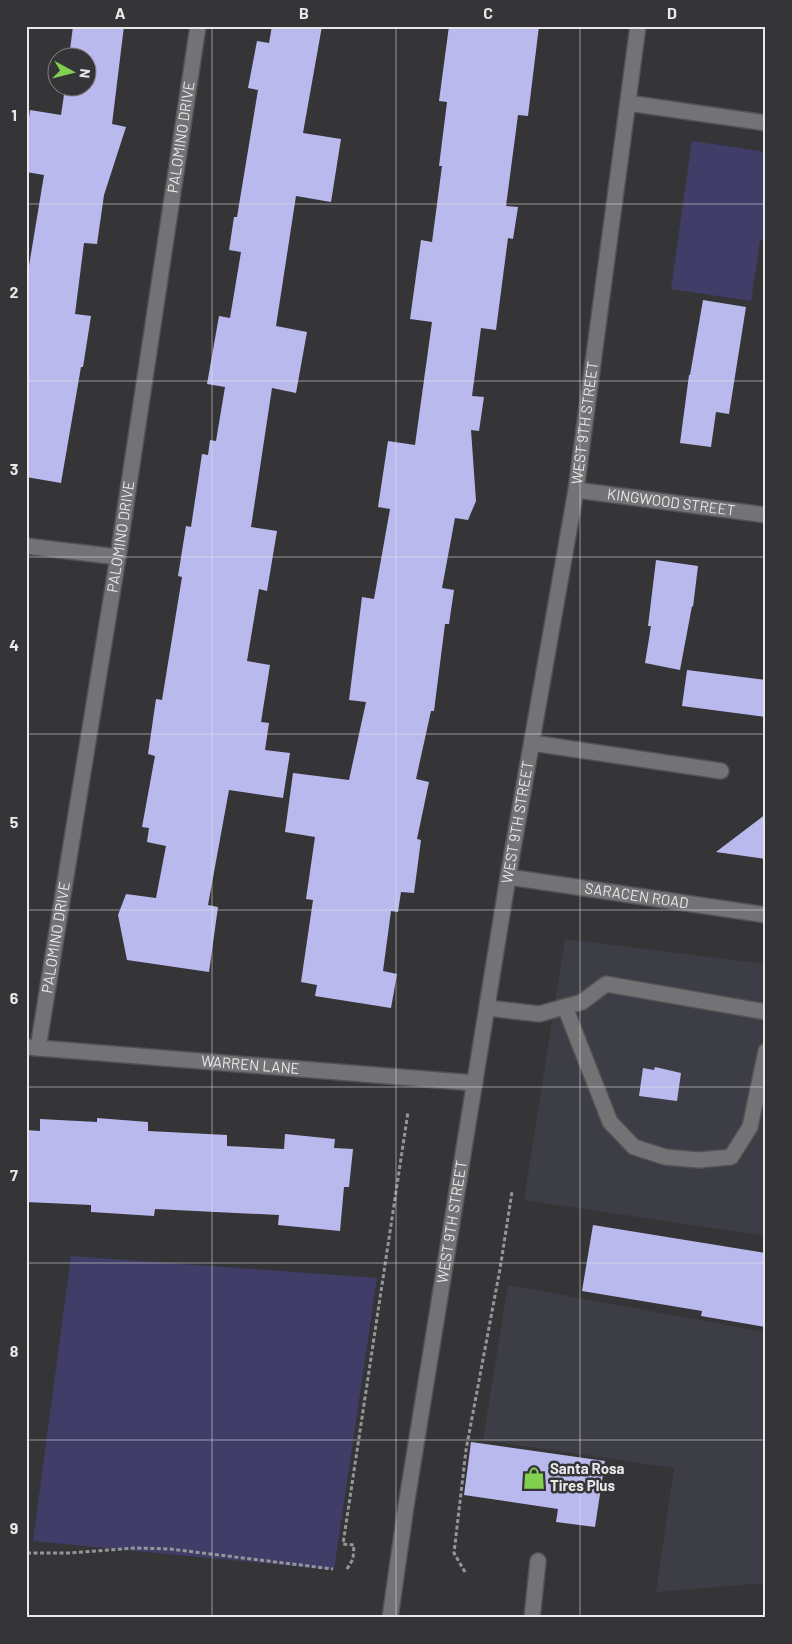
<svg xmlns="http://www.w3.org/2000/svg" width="792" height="1644" font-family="Barlow,sans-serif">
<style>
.built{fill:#3d3d46}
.green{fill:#403e68}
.building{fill:#bab9ed}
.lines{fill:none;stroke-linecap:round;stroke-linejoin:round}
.minor-casing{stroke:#515254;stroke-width:18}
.path{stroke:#969699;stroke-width:3;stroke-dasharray:4 2.5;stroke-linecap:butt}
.minor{stroke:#737376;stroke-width:15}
.grid{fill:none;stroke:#e8e8ea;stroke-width:1;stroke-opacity:0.55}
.labels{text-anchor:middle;stroke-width:5;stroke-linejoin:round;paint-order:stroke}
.street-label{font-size:15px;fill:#e8e8ea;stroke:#353538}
.poi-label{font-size:15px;font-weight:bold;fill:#e8e8ea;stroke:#353538;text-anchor:start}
.neatline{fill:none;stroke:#e8e8ea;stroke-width:2}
.grid-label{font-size:16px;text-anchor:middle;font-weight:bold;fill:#e8e8ea}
</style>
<rect width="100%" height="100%" fill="#353538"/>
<!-- built -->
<path class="built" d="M565,939l201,25v272l-242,-36z
M508,1285l258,47v251l-110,9 18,-124 -191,-28z"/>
<!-- green -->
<path class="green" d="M692,141l74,11v29l-3,17 3,1v42l-6,-1 -9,61 -80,-12z
M71,1256l306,22 -43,292 -301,-29z"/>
<!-- building -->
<path class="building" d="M73,26h51l-12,98 14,3 -22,68 -7,49 -13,-1 -9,71 16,2 -8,51h-2l-20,116 -35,-6v-193l18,-109 -18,-3v-32l4,-30 31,5 4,-27h23v-30h-19z
M272,26h50l-19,107 38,6 -10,63 -35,-6 -20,130 31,6 -11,61 -24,-5 -21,139 26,4 -10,60 -8,-2 -12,72 23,4 -9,57 8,1 -4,27 25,3 -7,45 -54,-8 -21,115 10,2 -9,65 -82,-12 -9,-45 8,-21 30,4 10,-52 -19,-4 2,-14 -7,-1 13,-71 -7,-2 8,-55 6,1 20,-123 -4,-1 8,-50 5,1 11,-73 6,1 2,-15 6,1 9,-54 -18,-3 12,-68 11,2 11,-66 -12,-2 5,-33h3l21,-127 -10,-2 9,-47 12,2z
M449,26h90l-11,90 -10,-1 -12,91 12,1 -5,32 -5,-1 -12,92 -15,-2 -9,68 12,1 -5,34 -8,-1 5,71 -8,19 -13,-2 -13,70 12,2 -5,34h-4l-11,87h-3l-15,68 13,3 -12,57 4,1 -7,53 -13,-1 -3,20 -7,-1 -8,60 14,3 -6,34 -76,-12 2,-11 -16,-3 12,-82 -7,-1 9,-62 -30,-5 8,-59 56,7 17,-78 -17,-2 13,-103 12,2 16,-90 -12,-2 10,-66 27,4 17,-123 -22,-3 11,-79 11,2 10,-76h-3l8,-64 -8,-1z
M703,300l43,7 -17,107 -13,-2 -5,35 -31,-4 9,-68h1z
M656,560l42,6 -5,41 -1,-1 -12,64 -35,-7 6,-37h-3z
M687,670l79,10v37l-84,-11z
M766,814v45l-50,-7z
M655,1067l26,6 -4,28 -38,-5 4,-28 11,2z
M97,1118l51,4v9l79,4v11l57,3 1,-15 50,5 -1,9 19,1 -4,38h-5l-4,44 -62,-6 1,-10 -124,-6 -1,7 -63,-4v-7l-65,-3v-72l14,1v-12l57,3z
M593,1225l173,28v74l-65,-11 1,-5 -120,-20z
M471,1442l134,19 -10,66 -39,-5 2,-13 -94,-14z"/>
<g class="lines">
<defs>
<g id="minor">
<path d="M628,103l138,20"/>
<path id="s1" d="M576,490l190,25"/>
<path d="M26,546l92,11"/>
<path d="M532,743l189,28"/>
<path id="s2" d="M508,877l258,38"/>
<path d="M565,1007l45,115 24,25 31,10 34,3 32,-3 19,-30 16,-76"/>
<path d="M488,1008l51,6 43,-12 24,-18 160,28"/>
<path id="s3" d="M26,1047l449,36"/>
<path id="s4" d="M38,1048l80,-491 80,-531"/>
<path id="s5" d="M390,1618l16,-112 102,-629 68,-387 62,-464"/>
<path d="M532,1618l6,-57"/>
</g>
</defs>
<!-- minor casing -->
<use href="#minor" class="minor-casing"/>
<!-- path -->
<path class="path" d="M27,1553h43l65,-5 35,1 163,20
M347,1569l6,-10 1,-14 -11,-1 65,-432
M465,1572l-11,-19 12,-103 34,-181 12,-77"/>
<!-- minor -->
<use href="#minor" class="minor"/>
</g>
<!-- grid -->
<path class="grid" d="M212,26v1592M396,26v1592M580,26v1592M26,204h740M26,381h740M26,557h740M26,734h740M26,910h740M26,1087h740M26,1263h740M26,1440h740"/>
<!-- icons -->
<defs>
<symbol id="shop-bare" viewBox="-9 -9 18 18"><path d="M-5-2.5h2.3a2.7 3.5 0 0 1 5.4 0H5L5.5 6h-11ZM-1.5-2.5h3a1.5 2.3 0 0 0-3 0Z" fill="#82d04f" stroke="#353538" stroke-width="2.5" paint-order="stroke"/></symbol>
</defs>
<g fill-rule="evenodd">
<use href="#shop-bare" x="518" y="1462" width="32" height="32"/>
</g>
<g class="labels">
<!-- street labels -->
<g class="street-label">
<text dy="5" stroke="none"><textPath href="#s4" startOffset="922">PALOMINO DRIVE</textPath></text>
<text dy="5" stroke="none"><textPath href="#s5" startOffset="1211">WEST 9TH STREET</textPath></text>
<text dy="5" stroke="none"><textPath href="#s1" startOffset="96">KINGWOOD STREET</textPath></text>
<text dy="5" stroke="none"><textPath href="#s4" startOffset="518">PALOMINO DRIVE</textPath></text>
<text dy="5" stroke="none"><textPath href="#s5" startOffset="806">WEST 9TH STREET</textPath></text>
<text dy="5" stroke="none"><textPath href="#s2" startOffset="130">SARACEN ROAD</textPath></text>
<text dy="5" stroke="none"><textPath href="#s4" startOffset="112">PALOMINO DRIVE</textPath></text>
<text dy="5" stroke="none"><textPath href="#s3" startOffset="225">WARREN LANE</textPath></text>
<text dy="5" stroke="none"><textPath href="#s5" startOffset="401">WEST 9TH STREET</textPath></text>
</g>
<!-- poi labels -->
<g class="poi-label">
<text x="550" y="1474">Santa Rosa<tspan x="550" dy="17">Tires Plus</tspan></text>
</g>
</g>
<!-- border -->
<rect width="792" height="1644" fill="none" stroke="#353538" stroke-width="55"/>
<!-- north arrow -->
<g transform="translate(72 72) rotate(97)"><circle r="24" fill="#353538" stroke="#7d7d7f"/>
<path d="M0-4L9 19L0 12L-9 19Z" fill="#82d04f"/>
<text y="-8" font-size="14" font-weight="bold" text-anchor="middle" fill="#e8e8ea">N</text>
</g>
<rect x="28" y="28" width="736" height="1588" class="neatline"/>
<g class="grid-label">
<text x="120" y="19">A</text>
<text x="304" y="19">B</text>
<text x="488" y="19">C</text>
<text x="672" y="19">D</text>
<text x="14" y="121">1</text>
<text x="14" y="298">2</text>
<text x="14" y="475">3</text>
<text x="14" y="651">4</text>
<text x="14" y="828">5</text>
<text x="14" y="1004">6</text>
<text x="14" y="1181">7</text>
<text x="14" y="1357">8</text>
<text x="14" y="1534">9</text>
</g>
</svg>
